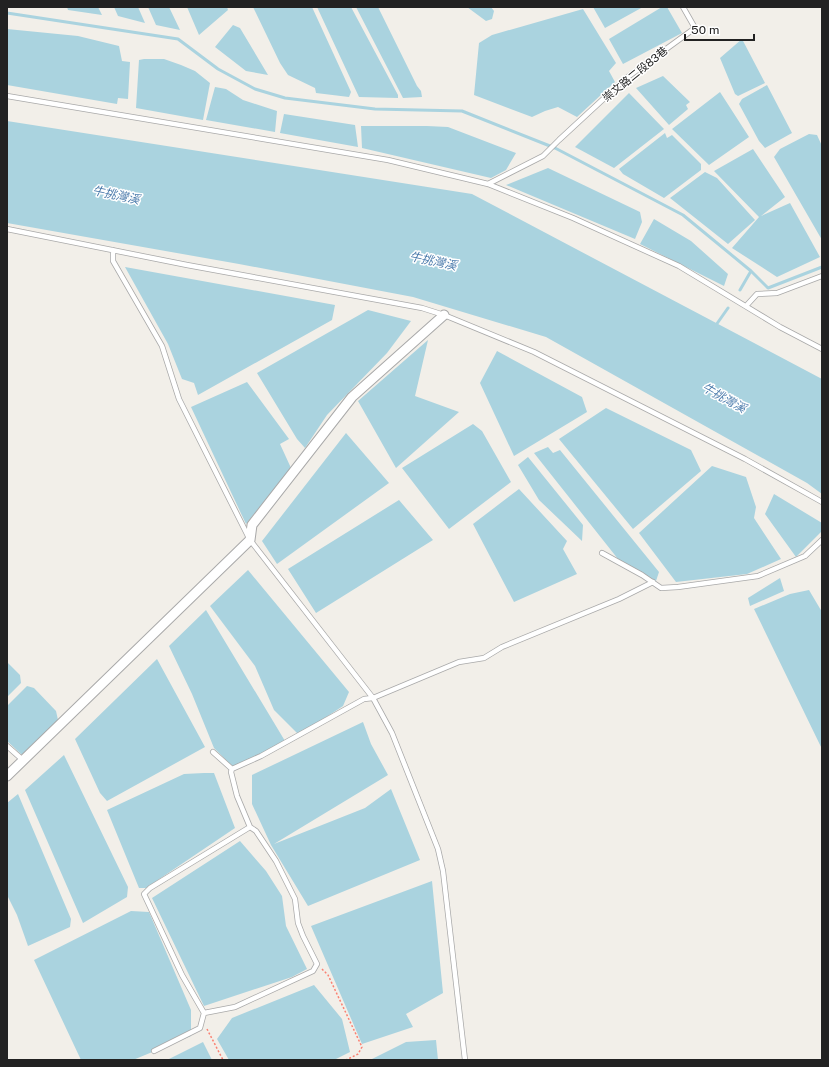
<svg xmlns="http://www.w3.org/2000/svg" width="829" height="1067" font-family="'Public Sans','Noto Sans TC',sans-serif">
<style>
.water{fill:#aad3df}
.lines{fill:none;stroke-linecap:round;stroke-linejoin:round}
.stream{stroke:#aad3df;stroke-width:3}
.service-casing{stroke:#a9a9a9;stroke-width:6}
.minor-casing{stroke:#a9a9a9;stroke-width:11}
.path{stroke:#fa8072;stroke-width:1.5;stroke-dasharray:2 2;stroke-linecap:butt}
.service{stroke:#fff;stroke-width:4.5}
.minor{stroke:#fff;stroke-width:9}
.labels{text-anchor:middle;stroke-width:3;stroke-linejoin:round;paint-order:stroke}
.street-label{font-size:11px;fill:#222;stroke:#fff}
.water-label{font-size:12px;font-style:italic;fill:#4a7aab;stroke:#fff}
</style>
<rect width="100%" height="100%" fill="#f2efe9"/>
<!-- water -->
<path class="water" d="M67,7h31l4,8 -34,-5z
M114,7h24l7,16 -27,-7z
M148,7h21l11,23 -24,-5z
M187,7h40l1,3 -29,25z
M253,7h59l39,85 -2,5 -33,-4 -1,-5 -27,-13 -8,-12z
M317,7h34l47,88v3l-39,-1z
M356,7h22l39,79 4,5 1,6 -19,1z
M467,7h24l3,4 -2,8 -6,2z
M593,7h50l-38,21z
M662,7h5l15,26 -59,31 -14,-25z
M583,9l33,54 -7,8 6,11 -38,35 -19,-10 -13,4 -13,6 -58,-22 5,-52 13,-8z
M233,25l7,3 28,47 -22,-4 -31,-24z
M7,29l71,7 41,10 3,15 8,1 -2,37 -10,-1 -1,6 -110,-19z
M742,39l23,44 -27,13 -3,-2 -15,-36z
M144,59h20l17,6 14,6 15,12 -7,37 -67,-12 3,-48z
M663,76l27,26 -4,3 2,4 -19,16 -33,-37z
M767,85l25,48 -27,15 -6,-7 -20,-37 3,-5z
M215,87l11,2 17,11 34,11 -2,21 -69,-12z
M720,92l29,45 -40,28 -37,-36z
M629,93l35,36 -50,39 -39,-21z
M284,114l71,11 3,22 -78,-14z
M7,121l465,73 350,185v115l-15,-11 -261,-146 -133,-40 -174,-33 -232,-41z
M361,126h66l21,1 68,26 -10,17 -15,8 -129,-30z
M665,133l2,5 5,-3 29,29v6l-37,28 -41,-24 -4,-5z
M809,134l8,1 5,11v94l-48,-83 6,-8z
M753,149l32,48 -24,19 29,-13 30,54 -43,20 -45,-29 27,-31 -45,-46z
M548,168l92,44 2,10 -7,17 -129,-54z
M705,172l12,6 38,42 -27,24 -58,-46z
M654,219l37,22 37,33 -4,12 -84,-42z
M125,267l210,38 -3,15 -134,75 -4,-12 -12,-4 -14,-35z
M368,310l43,11 -24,32 -60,62 -22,33 -8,-9 -40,-66z
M428,340l-13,56 44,16 -63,56 -38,-67z
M497,351l85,46 5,15 -73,44 -34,-73z
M247,382l42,57 -9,5 11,24 -45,56 -55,-117z
M606,408l85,42 10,21 -68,58 -74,-90z
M473,424l9,7 29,51 -62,47 -47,-61z
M346,433l43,50 -112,81 -15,-23z
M548,447l5,6 7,-3 99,122 -3,9 -38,-22 -84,-106z
M528,457l55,68 -1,16 -43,-41 -21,-35z
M712,466l34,11 10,30 -2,11 27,41 -34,15 -71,8 -37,-49z
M519,489l48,52 -4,8 14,25 -63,28 -41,-78z
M774,494l48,29v8l-26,26 -31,-43z
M399,500l34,40 -117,73 -28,-44z
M248,570l101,122 -6,14 -44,29 -25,-25 -19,-44 -45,-60z
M780,578l4,13 -34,15 -2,-8z
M809,590l13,22v137l-68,-140 36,-15z
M206,610l79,131 -50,28 -21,-21 -22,-54 -23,-48z
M157,659l48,88 -98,54 -7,-8 -25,-54z
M7,662l13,13 1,8 -14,14z
M27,686l7,2 22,23 2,9 -32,34h-5l-14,-13v-35z
M363,722l8,22 17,31 -114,69 91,-36 26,-19 29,71 -112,46 -37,-61 -19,-41v-29z
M64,755l64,132 -1,10 -44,26 -58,-133z
M204,773h10l21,55 -89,60h-7l-32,-78 77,-36z
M18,794l53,125 -1,8 -42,19 -11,-31 -10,-20v-92z
M240,841l26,30 16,25 4,30 21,43 -15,8 -88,29 -52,-108z
M432,881l11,112 -37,21 7,13 -51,17 -51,-118z
M131,911l18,1 42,98v26l-58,24h-52l-47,-100z
M314,985l28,34 8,33 -16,8h-105l-12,-21 15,-21z
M436,1040l2,20h-68l36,-18z
M203,1042l9,18h-43v-1z"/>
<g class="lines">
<!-- stream -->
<path class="stream" d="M7,13l171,26 40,30 37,20 30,9 90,11 87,2 93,37 128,67 68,56 -11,19
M751,271l17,17 54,-21
M716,325l12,-17"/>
<defs>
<path id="service" d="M7,96l381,64 100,24 85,34 106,48 101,61 42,22
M488,184l55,-28 16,-16 66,-61 70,-51 -12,-21
M7,229l180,36 235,43 22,7 90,37 211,107 77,43
M113,250v11l49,85 17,53 71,141 123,158 19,35 46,116 5,22 22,189
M746,306l11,-12 20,-1 45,-17
M602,553l40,22 19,13 17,-1 80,-11 47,-20 17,-16
M7,746l17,15
M213,752l19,17
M204,1013l-22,-38 -38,-81 6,-6 100,-61
M154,1051l46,-23 4,-15 31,-6 78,-36 4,-7 -14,-28 -5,-13 -3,-24 -19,-38 -20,-30 -6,-4 -13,-31 -6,-24 1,-3 29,-13 103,-57 9,-1 86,-36 25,-4 18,-11 117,-48 34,-17"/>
<path id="minor" d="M7,776l243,-236 2,-15 100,-128 92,-82"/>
</defs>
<!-- service casing -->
<use href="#service" class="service-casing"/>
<!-- minor casing -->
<use href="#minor" class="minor-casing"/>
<!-- path -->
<path class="path" d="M322,969l6,6 34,72 -4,7 -12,6
M207,1029l16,31"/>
<!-- service -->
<use href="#service" class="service"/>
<!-- minor -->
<use href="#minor" class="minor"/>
</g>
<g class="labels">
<!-- street labels -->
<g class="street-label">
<text transform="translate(635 74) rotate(-39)" y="4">崇文路二段83巷</text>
</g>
<!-- water labels -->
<g class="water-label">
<text transform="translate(116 195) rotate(12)" y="4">牛挑灣溪</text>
<text transform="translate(433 261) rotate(12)" y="4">牛挑灣溪</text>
<text transform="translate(724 398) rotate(29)" y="4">牛挑灣溪</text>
</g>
</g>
<!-- border -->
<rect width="829" height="1067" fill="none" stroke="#222222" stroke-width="16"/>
<!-- scale -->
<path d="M685 34v6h69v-6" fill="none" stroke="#222222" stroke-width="2"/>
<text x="691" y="34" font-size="12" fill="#222222" stroke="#ffffff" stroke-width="3" paint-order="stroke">50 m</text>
</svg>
